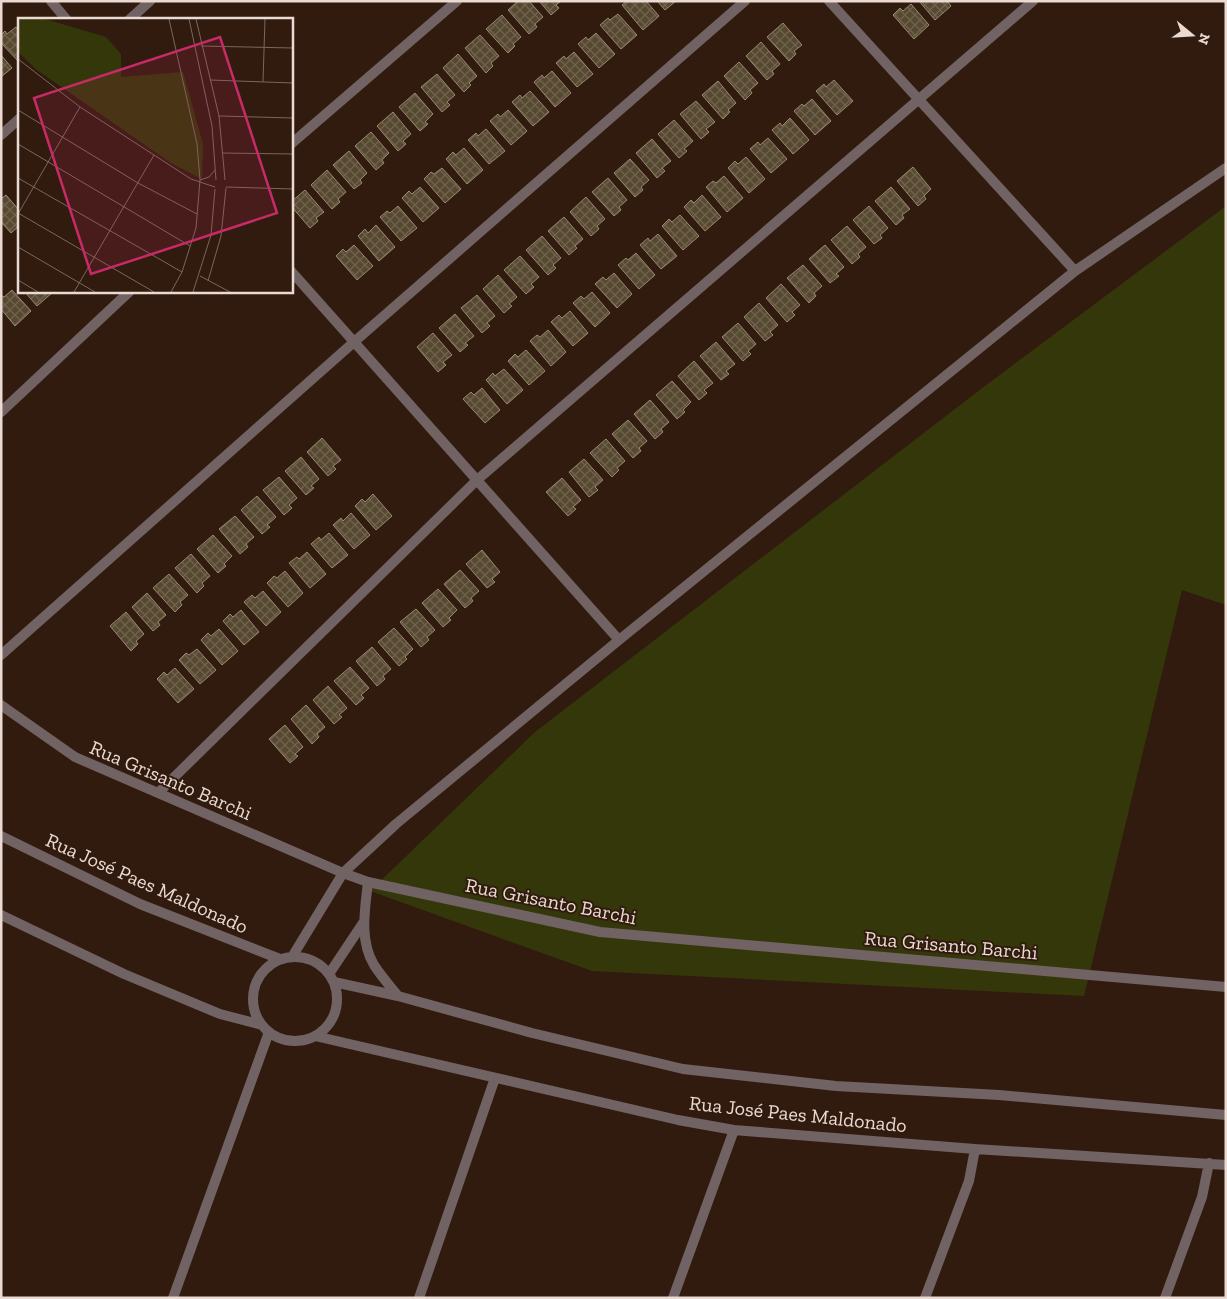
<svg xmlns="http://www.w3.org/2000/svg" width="1227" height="1299" font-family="'Zilla Slab',serif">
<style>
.green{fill:#343709}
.building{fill:url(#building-cross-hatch);stroke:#98896f}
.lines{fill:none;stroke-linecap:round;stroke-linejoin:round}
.street{stroke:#716263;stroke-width:10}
.labels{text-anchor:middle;stroke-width:4;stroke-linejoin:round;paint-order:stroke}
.street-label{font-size:20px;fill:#eadad2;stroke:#311b0f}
.inset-road{fill:none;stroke:#7b675d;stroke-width:1}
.view{fill:#c62b67;fill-opacity:0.15;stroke:#c62b67;stroke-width:2.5}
.inset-edge{fill:none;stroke:#eadad2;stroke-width:2.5}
</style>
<defs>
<pattern id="building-cross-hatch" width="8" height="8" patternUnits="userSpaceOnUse" patternTransform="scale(1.25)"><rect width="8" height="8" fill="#574931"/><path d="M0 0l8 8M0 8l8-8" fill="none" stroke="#6f634e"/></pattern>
</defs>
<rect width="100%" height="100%" fill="#311b0f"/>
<!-- green -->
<path class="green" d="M1226,206v399l-44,-15 -98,406 -492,-25 -222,-80 165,-159 442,-340z"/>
<!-- building -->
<path class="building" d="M518,1h11l14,16 -8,7 2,3 -8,7 -21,-24z
M539,1h22l-5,4 3,3 -8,7z
M627,1h19l13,15 -16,14 -21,-25z
M657,1h19l-11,9z
M919,1h28l4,5 -16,14z
M911,4l18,21 -15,14 -21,-24 7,-7 3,3z
M618,14l19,21 -16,14 -21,-24 8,-7 2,2z
M502,15l19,22 -8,7 2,2 -7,7 -22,-24z
M783,23l19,22 -8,6 2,3 -7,7 -22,-24z
M16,27l3,4v31l-18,-19v-8l4,-4 2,3z
M596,33l19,21 -16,14 -21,-24 8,-7 2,3z
M480,35l19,21 -8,7 2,3 -7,7 -21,-25z
M761,42l19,22 -8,7 2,3 -7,6 -21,-24z
M574,52l19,22 -16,13 -21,-24 8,-7 2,3z
M458,54l19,22 -8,7 2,2 -7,7 -21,-24z
M1,55l11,13 -11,9z
M739,62l19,21 -8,7 2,3 -7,7 -21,-24z
M552,71l19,22 -16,14 -21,-25 8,-7 2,3z
M437,74l18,21 -8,7 3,3 -8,7 -21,-25z
M834,80l19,21 -16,14 -21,-24 8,-7 2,3z
M718,81l18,22 -8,7 2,2 -7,7 -21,-24z
M530,91l19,21 -16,14 -21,-24 8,-7 2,3z
M415,93l18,21 -8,8 3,2 -8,7 -21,-24z
M812,99l19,22 -16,14 -21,-24 8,-7 2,2z
M696,101l19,21 -9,7 3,3 -8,7 -21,-25z
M508,110l19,21 -16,14 -21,-24 8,-7 2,3z
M393,112l18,22 -8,7 3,3 -8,7 -21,-25z
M790,118l19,22 -16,14 -21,-24 8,-7 2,3z
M674,120l19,21 -9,8 3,2 -8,7 -21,-24z
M486,129l19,22 -16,13 -21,-24 8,-7 2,3z
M371,132l18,21 -7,7 2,3 -8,7 -21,-24z
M768,138l19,21 -16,14 -21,-24 8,-7 2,3z
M652,139l19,22 -9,7 3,3 -8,7 -21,-25z
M464,148l19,22 -16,14 -21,-25 7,-7 3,3z
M349,151l18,22 -7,7 2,3 -8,6 -21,-24z
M746,157l19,22 -16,14 -21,-25 7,-7 3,3z
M630,159l19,21 -8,7 2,3 -8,7 -21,-24z
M913,167l18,22 -7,7 2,3 -8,7 -21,-25z
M442,168l19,21 -16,14 -21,-24 7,-7 3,2z
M327,170l19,22 -8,7 2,3 -8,7 -21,-24z
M724,176l19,22 -16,14 -21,-25 7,-6 3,2z
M608,178l19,22 -8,7 2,3 -7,6 -22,-24z
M420,187l19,21 -16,14 -21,-24 7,-7 3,3z
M891,187l19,22 -8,6 2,3 -8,7 -21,-24z
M305,190l19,22 -8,6 2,3 -8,7 -19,-22v-4z
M6,195l13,15v12l-2,2 2,2 -8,7 -10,-11v-23z
M702,195l19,22 -16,14 -21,-24 7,-7 3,3z
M586,197l19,22 -8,7 2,3 -8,7 -21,-24z
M398,206l19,22 -16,13 -21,-24 7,-6 3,2z
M869,206l19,22 -8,7 2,3 -8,6 -21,-24z
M680,215l19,21 -16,14 -21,-24 7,-7 3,3z
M564,217l19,22 -8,7 2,2 -8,7 -21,-24z
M376,225l19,22 -16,14 -21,-25 7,-7 3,4z
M847,226l19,21 -8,7 2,3 -8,7 -21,-24z
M658,234l19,22 -16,13 -21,-24 8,-7 2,3z
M542,236l19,22 -8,7 3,3 -8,7 -22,-25z
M354,245l19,21 -16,14 -21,-24 7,-7 3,3z
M825,245l19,22 -8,7 3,2 -9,7 -21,-24z
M636,253l19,22 -16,14 -21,-24 8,-7 2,2z
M520,256l19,21 -8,7 3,3 -8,7 -22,-24z
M803,265l19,21 -8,7 2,3 -7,7 -22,-25z
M614,273l18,21 -15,14 -22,-24 8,-7 3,3z
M498,275l19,22 -8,7 3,2 -8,7 -21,-24z
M781,284l19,21 -8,7 3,3 -8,7 -21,-24z
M12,290l19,21 -16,15 -14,-17v-14l3,2z
M24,291h28l1,1 -16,14z
M592,292l18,21 -15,14 -22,-24 8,-7 3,3z
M477,295l18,21 -8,7 3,3 -8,7 -21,-25z
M759,303l19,22 -8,7 3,3 -8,6 -21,-24z
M570,311l18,22 -15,13 -22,-24 8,-7 3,3z
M455,314l19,22 -9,7 3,2 -8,7 -21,-24z
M738,323l18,21 -8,7 3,3 -8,7 -21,-24z
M548,330l18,22 -15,14 -21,-25 7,-6 3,2z
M433,333l19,22 -9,7 3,3 -8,7 -21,-25z
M716,342l19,22 -9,7 3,3 -8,6 -21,-24z
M526,350l19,21 -16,14 -21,-24 7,-7 3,3z
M694,361l19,22 -9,7 3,3 -8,7 -21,-24z
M504,369l19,21 -16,14 -21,-24 7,-7 2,3z
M672,381l19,21 -8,8 2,2 -8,7 -21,-24z
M482,388l18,22 -15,13 -22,-24 8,-7 3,3z
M650,400l19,22 -8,7 2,3 -8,7 -21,-25z
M628,420l19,21 -8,7 2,3 -8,7 -21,-24z
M322,438l19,22 -8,6 3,3 -8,7 -21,-24z
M606,439l19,22 -8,7 2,2 -7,7 -22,-24z
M301,457l18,22 -8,7 3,2 -8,7 -21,-24z
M584,459l19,21 -8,7 3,3 -9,7 -20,-25z
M279,477l18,21 -8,7 3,3 -8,7 -21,-25z
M562,478l19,22 -8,7 3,2 -8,7 -22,-24z
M373,494l19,22 -16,14 -21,-24 7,-7 3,3z
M257,496l19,21 -9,8 3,2 -8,7 -21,-24z
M351,513l19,22 -16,14 -21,-24 8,-7 2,3z
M235,516l19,21 -8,7 2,3 -8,7 -21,-25z
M329,533l19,22 -16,13 -21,-24 8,-7 2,3z
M213,535l19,21 -8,8 2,2 -8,7 -21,-24z
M482,550l18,22 -8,7 3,3 -8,6 -21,-24z
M307,552l19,22 -16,14 -21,-25 8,-6 2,2z
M191,554l19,22 -8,7 2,3 -7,7 -22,-25z
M460,570l19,21 -8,7 2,3 -8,7 -21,-24z
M285,571l18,22 -15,14 -21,-24 7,-7 3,2z
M169,574l19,21 -8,7 2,3 -7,7 -22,-24z
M438,589l19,21 -8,8 2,2 -8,7 -21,-24z
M263,591l18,21 -15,14 -22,-24 8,-7 3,3z
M147,593l19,22 -8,7 2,3 -7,6 -21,-24z
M416,609l19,21 -8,7 2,3 -8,7 -21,-25z
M241,610l18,22 -15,13 -21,-24 7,-7 3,3z
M126,612l18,22 -8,7 2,3 -7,7 -21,-25z
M394,628l19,21 -8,8 2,2 -8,7 -21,-24z
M219,629l19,22 -16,14 -21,-25 7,-7 3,3z
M372,647l19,22 -8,7 2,3 -8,7 -21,-25z
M197,649l19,21 -16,14 -21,-24 7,-7 3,2z
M350,667l19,21 -8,7 3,3 -8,7 -22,-24z
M175,668l19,21 -16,14 -21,-24 7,-7 3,3z
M328,686l19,22 -8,7 3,2 -8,7 -21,-24z
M306,705l19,22 -8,7 2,3 -7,7 -21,-25z
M285,725l18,22 -8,7 3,2 -8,7 -21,-24z"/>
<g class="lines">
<!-- street -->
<path class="street" d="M51,1l15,18
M829,1l246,270
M130,19l20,-18
M1,135l18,-16
M291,144l166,-143
M291,271l328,369
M1,412l129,-121
M1,655l353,-313 391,-341
M1,705l74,52 268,116 25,9 232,50 626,55
M158,793l319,-313 556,-479
M1,836l139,68 140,55
M368,882c-3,27 -9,58 6,83 7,11 16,21 24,31
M1,915l123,59 96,40 42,11
M292,957l51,-84 53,-49 223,-184 456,-369 151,-103
M253 999a42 42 0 1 1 84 0a42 42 0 1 1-84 0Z
M329,974l34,-51
M334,982l64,14 134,37 151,36 153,17 163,9 227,20
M315,1036l363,84 56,10 241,19 251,16
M173,1298l96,-266
M419,1298l76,-220
M673,1298l61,-168
M925,1298l44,-117 6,-32
M1165,1298l37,-101 7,-34"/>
</g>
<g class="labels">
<!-- street labels -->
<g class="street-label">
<text transform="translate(171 780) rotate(23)" y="7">Rua Grisanto Barchi</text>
<text transform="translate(147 883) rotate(24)" y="7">Rua José Paes Maldonado</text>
<text transform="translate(551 901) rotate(11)" y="7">Rua Grisanto Barchi</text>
<text transform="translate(951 945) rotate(5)" y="7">Rua Grisanto Barchi</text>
<text transform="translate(798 1114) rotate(6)" y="7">Rua José Paes Maldonado</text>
</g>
</g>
<!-- overview -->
<g transform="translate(18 18)">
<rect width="275" height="275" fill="#311b0f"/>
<path d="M0,1h27l61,18 15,17v23l62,-5 20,72 -1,35 -31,-16 -134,-93 -19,-18z" fill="#343709"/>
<path class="inset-road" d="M151,1l28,125 3,36 -4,48 -14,44 -11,20M171,1l23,107 4,54M178,1l23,97 6,64M183,28l92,2M0,41l62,48 111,72 24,8M192,62l83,3M245,64l2,-63M0,92l120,73 59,31M201,98l74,2M0,126l172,102M204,135l71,1M0,160l164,94M182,162l9,-3 6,-7M208,169l67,2M0,195l136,79M0,196l62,-107M0,229l77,45M182,258l30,16M0,262l20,12M190,263l13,-45 5,-48M56,274l80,-137M175,274l18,-57 4,-46"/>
<path class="view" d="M202,19l57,176 -186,61 -57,-176z"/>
<rect width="275" height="275" class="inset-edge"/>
</g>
<!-- border -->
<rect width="1227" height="1299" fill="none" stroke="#eadad2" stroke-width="5"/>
<!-- north arrow -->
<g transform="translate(1192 35) rotate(108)" stroke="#311b0f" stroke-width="4" paint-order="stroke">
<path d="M0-4L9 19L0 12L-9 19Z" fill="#eadad2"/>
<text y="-8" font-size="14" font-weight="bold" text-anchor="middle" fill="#eadad2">N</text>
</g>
</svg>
